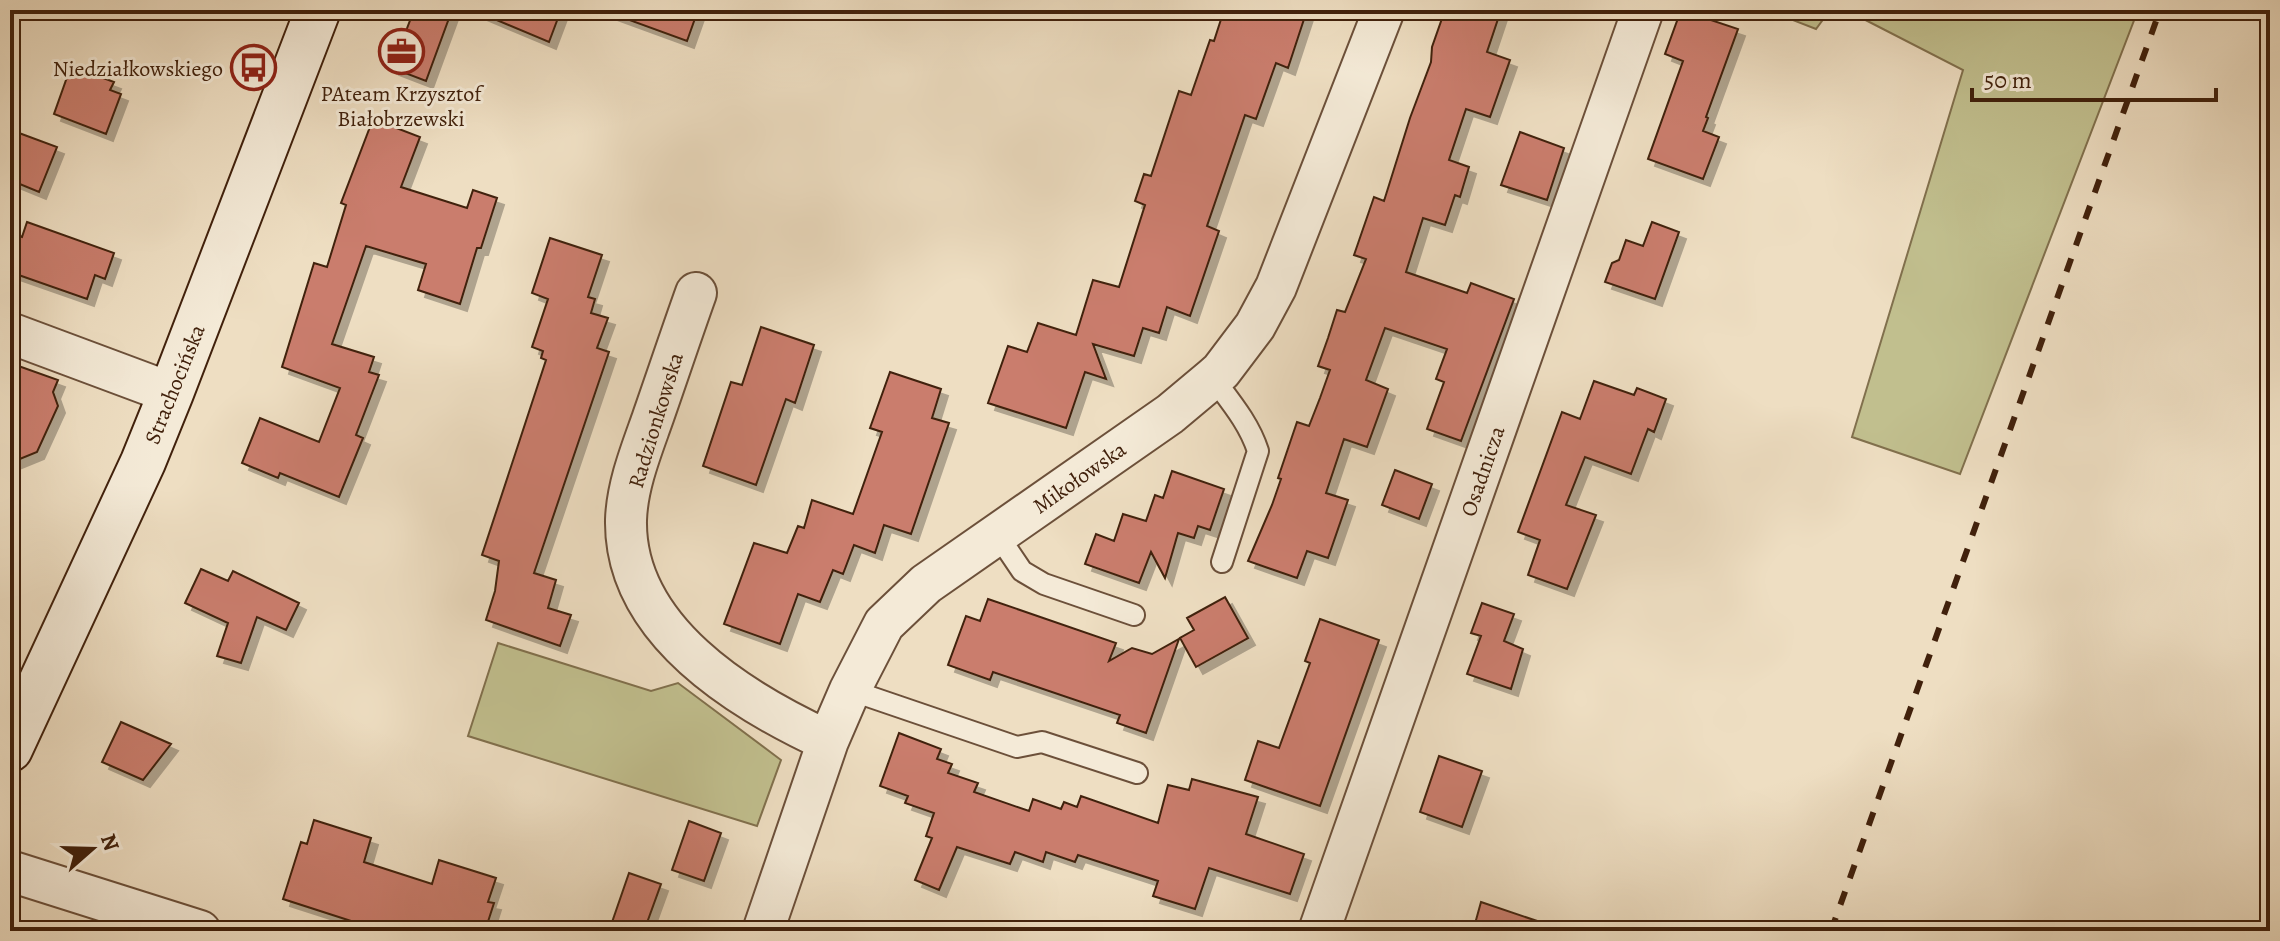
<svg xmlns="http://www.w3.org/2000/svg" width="2280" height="941" font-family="Alegreya,serif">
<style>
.green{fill:#c1bf8e;stroke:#81704d;stroke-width:2}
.building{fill:#ca7d6d;stroke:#41210c;stroke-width:2;filter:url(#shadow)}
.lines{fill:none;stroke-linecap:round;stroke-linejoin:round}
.service-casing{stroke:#6c503a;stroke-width:24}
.minor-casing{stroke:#6c503a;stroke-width:44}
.secondary-casing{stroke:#41210c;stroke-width:48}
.service{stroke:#f4ead7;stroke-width:20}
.minor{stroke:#f4ead7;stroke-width:40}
.secondary{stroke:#f4ead7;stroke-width:44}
.rail{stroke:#41210c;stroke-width:6;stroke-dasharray:14 14;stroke-linecap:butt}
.labels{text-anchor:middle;stroke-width:6;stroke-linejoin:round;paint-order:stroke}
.poi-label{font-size:22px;fill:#41210c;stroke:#f4ead7;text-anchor:end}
.street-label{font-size:22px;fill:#41210c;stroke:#f4ead7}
</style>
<defs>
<filter id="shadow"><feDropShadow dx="7" dy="7" stdDeviation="0" flood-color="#0004"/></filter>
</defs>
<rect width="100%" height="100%" fill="#eedec2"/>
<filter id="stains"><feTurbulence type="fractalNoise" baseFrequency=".0025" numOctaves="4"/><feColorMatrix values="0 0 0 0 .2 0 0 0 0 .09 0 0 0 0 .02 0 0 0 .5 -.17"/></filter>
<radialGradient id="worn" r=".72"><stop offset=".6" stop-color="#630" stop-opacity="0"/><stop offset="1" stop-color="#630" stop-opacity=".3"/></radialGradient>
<!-- green -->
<path class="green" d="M1767,10h63l-14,19z
M1846,10h292l-178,464 -108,-37 111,-367z
M498,643l153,48 27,-8 103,77 -24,66 -289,-90z"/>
<!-- building -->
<path class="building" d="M414,10h38l-26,71 -34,-13z
M473,10h88l-12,32z
M611,10h87l-11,31 -77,-28z
M1224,10h83l-19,58 -12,-5 -20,56 -11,-4 -38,111 12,5 -29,85 -23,-9 -8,26 -16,-5 -9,28 -41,-12 13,35 -21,-7 -19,56 -78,-25 20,-57 19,6 11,-29 38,12 17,-55 26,7 26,-82 -10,-4 9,-27 7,2 28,-85 12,4 19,-55 4,1z
M1445,10h56l-14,42 23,8 -20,57 -24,-8 -17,51 20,7 -9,30 -5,-2 -10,30 -22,-7 -17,54 61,21 4,-10 43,16 -53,142 -34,-12 17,-47 -8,-3 11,-30 -62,-21 -19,52 22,9 -21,58 -23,-8 -18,54 22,7 -20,58 -21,-7 -10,27 -49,-17 24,-56 9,-26 -3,-1 19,-56 12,4 11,-28 10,-28 -12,-4 10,-28 9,-28 8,2 21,-53 -12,-4 20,-58 10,4 26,-83 21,-56 1,-15z
M1681,10l57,19 -32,88 2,1 -5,13 16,6 -16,42 -55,-20 35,-98 -18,-7z
M71,66l43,16 -4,8 11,4 -15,40 -52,-20z
M373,119l47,18 -19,50 66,21 6,-18 24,8 -16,50h-4l-17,56 -42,-14 8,-26 -60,-18 -34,98 42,13 -5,15 10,3 -23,60 7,3 -24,59 -59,-24 -2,5 -36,-15 18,-45 59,24 21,-54 -58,-21 32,-104 13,4 19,-62 -5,-2z
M1520,132l44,16 -17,52 -46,-15z
M19,133l38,14 -18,45 -29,-12v-25z
M27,222l87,31 -9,26 -10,-4 -8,24 -77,-27v-39l12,4z
M1652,222l27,10 -24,67 -50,-17 7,-19 7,-3 7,-20 17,6z
M550,238l52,17 -14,42 7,2 -4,14 17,5 -11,30 12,4 -75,221 22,7 -8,28 23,7 -11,31 -74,-26 9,-29 4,-30 -17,-6 64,-195 -5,-2 2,-7 -11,-4 16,-48 -16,-6z
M761,327l53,18 -19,58 -9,-4 -30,86 -53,-19 28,-84 11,3z
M10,363l48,17 -5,12 5,14 -21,46 -27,11z
M890,372l51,17 -9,29 17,5 -38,111 -27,-9 -9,28 -21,-8 -11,29 -10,-4 -13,32 -22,-8 -18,50 -56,-20 30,-81 33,10 11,-27 6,2 8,-28 41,14 29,-82 -12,-4z
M1594,381l40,14 3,-7 29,11 -12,33 -6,-3 -17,45 -46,-17 -19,48 30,10 -29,74 -39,-14 12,-35 -22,-8 44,-120 18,7z
M1395,470l37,14 -13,35 -37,-14z
M1172,471l52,18 -14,41 -12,-4 -4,12 -16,-5 -13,45 -14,-26 -12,31 -54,-19 11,-30 18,7 9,-27 23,7 9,-26 8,3z
M201,569l27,12 5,-10 66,32 -13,27 -29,-13 -16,46 -24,-7 11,-33 -43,-20z
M1225,597l23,41 -52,29 -16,-29 14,-8 -7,-12z
M988,599l128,44 -7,18 23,-13 20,6 27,-15 -33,94 -29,-10 3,-8 -127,-43 -3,8 -42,-15 18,-49 14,5z
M1482,603l32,11 -10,27 19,8 -12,40 -44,-15 14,-38 -10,-3z
M1320,619l59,21 -59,166 -75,-26 13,-39 21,7 31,-85 -5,-2z
M121,722l50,22 -28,36 -41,-18z
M899,733l42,16 -4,10 15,5 -4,9 30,10 -4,9 55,19 4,-12 28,10 3,-7 13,5 4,-11 77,27 10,-38 21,5 3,-11 66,18 -12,37 58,20 -14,40 -81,-26 -14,41 -42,-13 5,-15 -80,-26 -3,7 -29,-10 -3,10 -28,-10 -5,12 -53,-17 -18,43 -24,-10 17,-42 -6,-2 8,-23 -29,-10 3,-7 -28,-10z
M1439,756l43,15 -20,56 -42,-15z
M314,820l57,18 -7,24 68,22 7,-24 57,18 -8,24 6,1 -9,28h-103l-99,-32 18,-57 6,2z
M689,821l32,12 -17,48 -32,-11z
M629,873l32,11 -17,47h-35z
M1481,902l74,25 -1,4h-81z"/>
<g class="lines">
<defs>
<path id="service" d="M1213,378c17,23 36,45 45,73l-36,111
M997,534l25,37 22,13 90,31
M850,690l167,57 25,-5 95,31"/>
<path id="minor" d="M696,293c-15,42 -29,84 -44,127 -11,31 -25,66 -26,100 -2,110 115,181 202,221
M10,333l161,60
M10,871l190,60
M763,931l65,-190 22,-51 34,-66 42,-40 244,-170 43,-36 8,-7 34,-45 21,-39 108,-277
M1319,931l324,-921"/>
<path id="secondary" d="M10,749l133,-287 28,-69 147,-383"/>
</defs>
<!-- service casing -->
<use href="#service" class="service-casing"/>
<!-- minor casing -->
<use href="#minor" class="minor-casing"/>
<!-- secondary casing -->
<use href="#secondary" class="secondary-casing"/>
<!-- service -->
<use href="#service" class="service"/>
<!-- minor -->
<use href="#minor" class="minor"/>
<!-- secondary -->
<use href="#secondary" class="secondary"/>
<!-- rail -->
<path class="rail" d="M1831,931l329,-921"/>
</g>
<!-- icons -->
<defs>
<symbol id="office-ring" viewBox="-11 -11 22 22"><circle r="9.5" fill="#f4ead7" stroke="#8f2418" stroke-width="1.5"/><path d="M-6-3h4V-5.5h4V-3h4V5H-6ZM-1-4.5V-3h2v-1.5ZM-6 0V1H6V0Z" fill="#8f2418"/></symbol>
<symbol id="bus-ring" viewBox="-11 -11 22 22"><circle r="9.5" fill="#f4ead7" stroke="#8f2418" stroke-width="1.5"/><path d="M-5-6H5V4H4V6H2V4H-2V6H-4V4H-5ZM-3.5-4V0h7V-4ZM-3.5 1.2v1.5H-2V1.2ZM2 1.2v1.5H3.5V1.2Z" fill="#8f2418"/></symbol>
</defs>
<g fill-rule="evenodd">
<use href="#office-ring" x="376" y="26" width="51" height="51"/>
<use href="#bus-ring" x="228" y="42" width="51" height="51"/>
</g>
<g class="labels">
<!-- poi labels -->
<g class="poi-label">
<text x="223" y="76">Niedziałkowskiego</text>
<text x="401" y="101" text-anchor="middle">PAteam Krzysztof<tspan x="401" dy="25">Białobrzewski</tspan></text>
</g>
<!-- street labels -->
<g class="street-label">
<text transform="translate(174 384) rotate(-68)" y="8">Strachocińska</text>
<text transform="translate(655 420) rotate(-73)" y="8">Radzionkowska</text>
<text transform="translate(1482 471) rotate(-71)" y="8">Osadnicza</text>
<text transform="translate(1079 477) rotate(-35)" y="8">Mikołowska</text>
</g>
</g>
<!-- margin -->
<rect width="2280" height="941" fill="none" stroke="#eedec2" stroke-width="40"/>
<rect x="12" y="12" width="2256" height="917" fill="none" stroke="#41210c" stroke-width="4"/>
<rect x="20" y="20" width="2240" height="901" fill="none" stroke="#41210c" stroke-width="2"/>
<!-- north arrow -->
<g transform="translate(92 849) rotate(70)" stroke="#f4ead7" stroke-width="6" paint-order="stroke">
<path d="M0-6L14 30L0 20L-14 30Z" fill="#41210c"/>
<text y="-12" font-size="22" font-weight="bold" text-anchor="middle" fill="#41210c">N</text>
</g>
<!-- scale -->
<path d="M1972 88v12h244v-12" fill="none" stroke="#41210c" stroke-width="4"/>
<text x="1984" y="88" font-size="24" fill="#41210c" stroke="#f4ead7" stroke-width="6" paint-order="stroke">50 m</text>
<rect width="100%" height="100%" filter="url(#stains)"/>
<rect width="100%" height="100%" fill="url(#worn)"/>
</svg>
